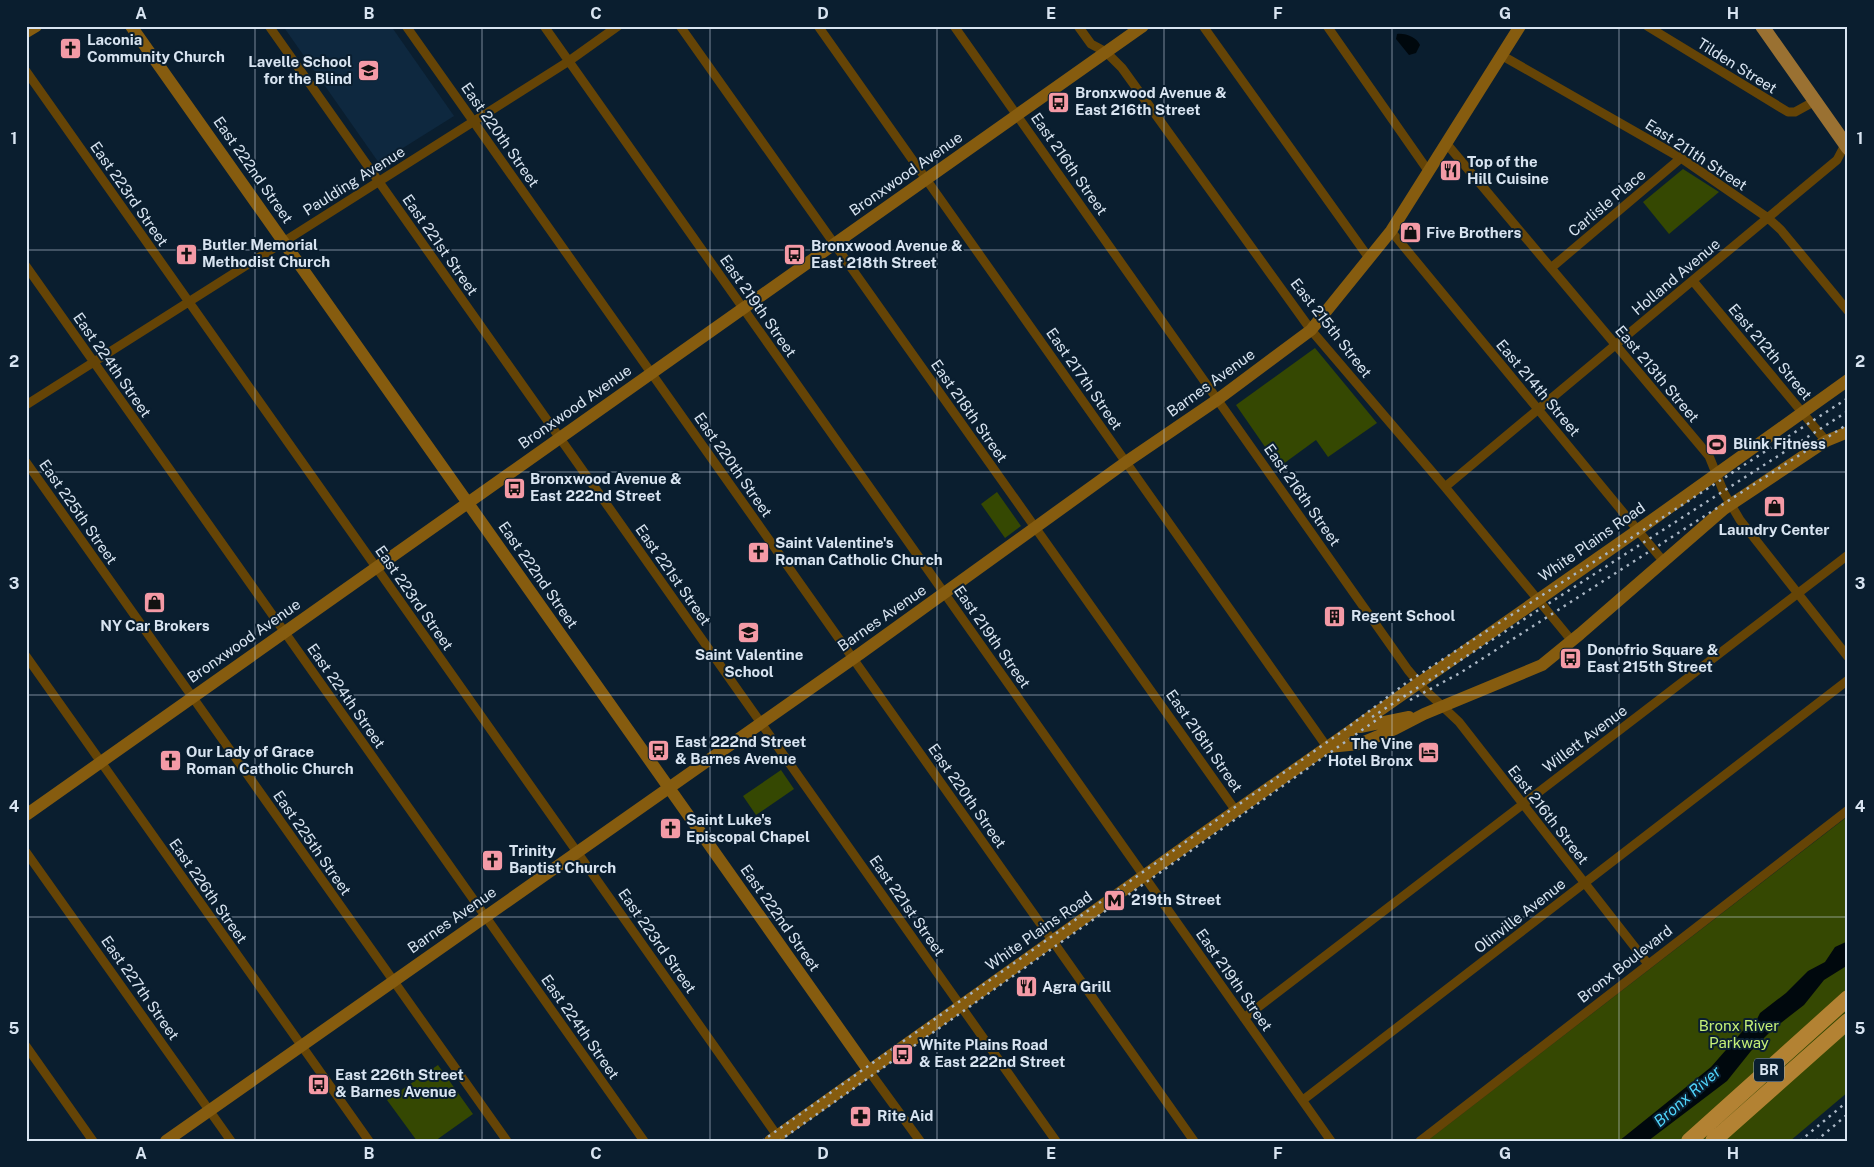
<svg xmlns="http://www.w3.org/2000/svg" width="1874" height="1167" font-family="'Public Sans',sans-serif">
<style>
.built{fill:#0e283f}
.green{fill:#354802}
.water{fill:#00080d}
.lines{fill:none;stroke-linecap:round;stroke-linejoin:round}
.street{stroke:#654406;stroke-width:9}
.secondary{stroke:#865c0f;stroke-width:12}
.primary{stroke:#9a7132;stroke-width:14}
.highway{stroke:#b38233;stroke-width:16}
.rail{stroke:#a9b6c4;stroke-width:2.5;stroke-dasharray:2.5 5;stroke-linecap:butt}
.grid{fill:none;stroke:#d8e4f1;stroke-width:1;stroke-opacity:0.55}
.labels{text-anchor:middle;stroke-width:4;stroke-linejoin:round;paint-order:stroke}
.shield{fill:#0a1e2f;stroke:#9aa9b7;stroke-width:1}
.shield-label{font-size:14px;font-weight:bold;fill:#d8e4f1}
.poi-label{font-size:15px;font-weight:bold;fill:#d8e4f1;stroke:#0a1e2f;text-anchor:start}
.street-label{font-size:15px;fill:#d8e4f1;stroke:#0a1e2f}
.park-label{font-size:15px;fill:#c5f077;stroke:#0a1e2f}
.water-label{font-size:16px;font-style:italic;fill:#4fd3f9;stroke:#0a1e2f}
.neatline{fill:none;stroke:#d8e4f1;stroke-width:2}
.grid-label{font-size:16px;text-anchor:middle;font-weight:bold;fill:#d8e4f1}
</style>
<rect width="100%" height="100%" fill="#0a1e2f"/>
<!-- built -->
<path class="built" d="M283,26h108l63,90 -75,47z"/>
<!-- green -->
<path class="green" d="M1683,169l36,23 -50,42 -26,-32z
M1315,348l62,75 -49,34 -12,-17 -37,27 -43,-62z
M997,492l24,34 -16,12 -24,-34z
M781,770l13,19 -38,26 -13,-19z
M1848,816v276l-58,49h-363z
M438,1065l35,49 -38,27h-18l-30,-41z"/>
<!-- water -->
<path class="water" d="M1397,34c9,-1 19,3 23,11l-4,8 -7,2 -13,-16z
M1848,941v24l-24,15 -20,25 -31,24 -22,22 -24,30 -79,60h-29l92,-74 36,-41 9,-5 4,-8 26,-20 22,-22 17,-9 10,-15z"/>
<g class="lines">
<!-- street -->
<path class="street" d="M269,26l787,1115
M406,26l788,1115
M544,26l787,1115
M680,26l556,785
M818,26l509,721
M954,26c152,214 302,430 454,644l16,19 35,33 189,242
M1078,26l13,18 15,8 16,16 189,262 134,157 127,154
M1203,26l166,232
M1327,26l102,146
M1647,26l141,86h7l20,-11
M1501,55l180,103 87,60 13,12 67,81
M26,71l755,1070
M1446,143l263,313 15,37 16,27 108,137
M1391,231l273,331
M26,266l618,875
M1551,268l130,-110
M1693,281l133,160
M26,405l543,-344 49,-35
M26,462l481,679
M1445,487l392,-327 10,-19
M26,656l343,485
M26,852l205,289
M1244,1018l604,-463
M26,1046l67,95
M869,1071l51,70
M1303,1100l545,-420
M1420,1141l428,-331"/>
<!-- secondary -->
<path class="secondary" d="M131,26l738,1045
M26,32l10,-6
M1360,727l49,-10
M1329,747l30,-3 36,-15 29,-15 118,-49 38,-31 144,-125 102,-68 22,-9
M26,815l1117,-789
M166,1141l695,-488 265,-191 91,-62 94,-70 80,-99 129,-205
M770,1141l437,-310 431,-301 210,-150"/>
<!-- primary -->
<path class="primary" d="M1762,26l86,122"/>
<!-- highway -->
<path class="highway" d="M1689,1141l159,-143
M1713,1141l135,-120"/>
<!-- rail -->
<path class="rail" d="M1410,700l50,-27 388,-249
M1372,717l476,-306
M762,1141l585,-413 59,-45 442,-285
M779,1141l603,-425
M1800,1141l48,-40
M1816,1141l32,-27"/>
</g>
<!-- grid -->
<path class="grid" d="M255,26v1115M482,26v1115M710,26v1115M937,26v1115M1164,26v1115M1392,26v1115M1619,26v1115M26,250h1822M26,472h1822M26,695h1822M26,917h1822"/>
<!-- icons -->
<defs>
<symbol id="church-square" viewBox="-11 -11 22 22"><rect x="-9" y="-9" width="18" height="18" rx="4" fill="#f49aa6" stroke="#0a1e2f"/><path d="M-1.2-6h2.4v3.5h3.3v2.4h-3.3V6h-2.4V-.1h-3.3v-2.4h3.3Z" fill="#111"/></symbol>
<symbol id="school-square" viewBox="-11 -11 22 22"><rect x="-9" y="-9" width="18" height="18" rx="4" fill="#f49aa6" stroke="#0a1e2f"/><path d="M0-5L7-2L0 1L-7-2ZM-4 1L0 2.5L4 1V4Q0 6-4 4Z" fill="#111"/></symbol>
<symbol id="bus-square" viewBox="-11 -11 22 22"><rect x="-9" y="-9" width="18" height="18" rx="4" fill="#f49aa6" stroke="#0a1e2f"/><path d="M-5-6H5V4H4V6H2V4H-2V6H-4V4H-5ZM-3.5-4V0h7V-4ZM-3.5 1.2v1.5H-2V1.2ZM2 1.2v1.5H3.5V1.2Z" fill="#111"/></symbol>
<symbol id="restaurant-square" viewBox="-11 -11 22 22"><rect x="-9" y="-9" width="18" height="18" rx="4" fill="#f49aa6" stroke="#0a1e2f"/><path d="M-5-6h1v4h1v-4h1v4h1v-4h1v5L-1.5 .5V6h-2V.5L-5-1ZM5-6V6H3V1.5H1.5Q1.5-4 5-6Z" fill="#111"/></symbol>
<symbol id="shop-square" viewBox="-11 -11 22 22"><rect x="-9" y="-9" width="18" height="18" rx="4" fill="#f49aa6" stroke="#0a1e2f"/><path d="M-5-2.5h2.3a2.7 3.5 0 0 1 5.4 0H5L5.5 6h-11ZM-1.5-2.5h3a1.5 2.3 0 0 0-3 0Z" fill="#111"/></symbol>
<symbol id="stadium-square" viewBox="-11 -11 22 22"><rect x="-9" y="-9" width="18" height="18" rx="4" fill="#f49aa6" stroke="#0a1e2f"/><path d="M0-5a6.5 5 0 1 0 0 10a6.5 5 0 1 0 0-10ZM-3.5-1.8h7v3.6h-7Z" fill="#111"/></symbol>
<symbol id="building-square" viewBox="-11 -11 22 22"><rect x="-9" y="-9" width="18" height="18" rx="4" fill="#f49aa6" stroke="#0a1e2f"/><path d="M-4-6H4V6H1V3H-1V6H-4ZM-2.5-4.3h1.7v1.8h-1.7ZM.8-4.3h1.7v1.8H.8ZM-2.5-1h1.7V.8h-1.7ZM.8-1h1.7V.8H.8Z" fill="#111"/></symbol>
<symbol id="hotel-square" viewBox="-11 -11 22 22"><rect x="-9" y="-9" width="18" height="18" rx="4" fill="#f49aa6" stroke="#0a1e2f"/><path d="M-6-4.5h1.5V1H6V5H4.5V3h-9V5H-6ZM-4 0a1.8 1.8 0 1 1 3.6 0ZM.5 0V-2.5h3Q6-2.5 6 0Z" fill="#111"/></symbol>
<symbol id="metro-square" viewBox="-11 -11 22 22"><rect x="-9" y="-9" width="18" height="18" rx="4" fill="#f49aa6" stroke="#0a1e2f"/><path d="M-5.5 5V-5H-3L0 0L3-5H5.5V5H3V-.5L0 4L-3-.5V5Z" fill="#111"/></symbol>
<symbol id="pharmacy-square" viewBox="-11 -11 22 22"><rect x="-9" y="-9" width="18" height="18" rx="4" fill="#f49aa6" stroke="#0a1e2f"/><path d="M-2-6h4v4h4v4h-4v4h-4v-4h-4v-4h4Z" fill="#111"/></symbol>
</defs>
<g fill-rule="evenodd">
<use href="#church-square" x="58" y="36" width="25" height="25"/>
<use href="#school-square" x="356" y="58" width="25" height="25"/>
<use href="#bus-square" x="1046" y="90" width="25" height="25"/>
<use href="#restaurant-square" x="1438" y="158" width="25" height="25"/>
<use href="#shop-square" x="1398" y="220" width="25" height="25"/>
<use href="#church-square" x="174" y="242" width="25" height="25"/>
<use href="#bus-square" x="782" y="242" width="25" height="25"/>
<use href="#stadium-square" x="1704" y="432" width="25" height="25"/>
<use href="#bus-square" x="502" y="476" width="25" height="25"/>
<use href="#shop-square" x="1762" y="494" width="25" height="25"/>
<use href="#church-square" x="746" y="540" width="25" height="25"/>
<use href="#shop-square" x="142" y="590" width="25" height="25"/>
<use href="#building-square" x="1322" y="604" width="25" height="25"/>
<use href="#school-square" x="736" y="620" width="25" height="25"/>
<use href="#bus-square" x="1558" y="646" width="25" height="25"/>
<use href="#bus-square" x="646" y="738" width="25" height="25"/>
<use href="#hotel-square" x="1416" y="740" width="25" height="25"/>
<use href="#church-square" x="158" y="748" width="25" height="25"/>
<use href="#church-square" x="658" y="816" width="25" height="25"/>
<use href="#church-square" x="480" y="848" width="25" height="25"/>
<use href="#metro-square" x="1102" y="888" width="25" height="25"/>
<use href="#restaurant-square" x="1014" y="974" width="25" height="25"/>
<use href="#bus-square" x="890" y="1042" width="25" height="25"/>
<use href="#bus-square" x="306" y="1072" width="25" height="25"/>
<use href="#pharmacy-square" x="848" y="1104" width="25" height="25"/>
</g>
<g class="labels">
<!-- shield labels -->
<rect class="shield" x="1754" y="1058.5" width="30" height="23" rx="4"/>
<g class="shield-label">
<text x="1769" y="1075">BR</text>
</g>
<!-- poi labels -->
<g class="poi-label">
<text x="87" y="45">Laconia<tspan x="87" dy="17">Community Church</tspan></text>
<text x="352" y="67" text-anchor="end">Lavelle School<tspan x="352" dy="17">for the Blind</tspan></text>
<text x="1075" y="98">Bronxwood Avenue &amp;<tspan x="1075" dy="17">East 216th Street</tspan></text>
<text x="1467" y="167">Top of the<tspan x="1467" dy="17">Hill Cuisine</tspan></text>
<text x="1426" y="238">Five Brothers</text>
<text x="202" y="250">Butler Memorial<tspan x="202" dy="17">Methodist Church</tspan></text>
<text x="811" y="251">Bronxwood Avenue &amp;<tspan x="811" dy="17">East 218th Street</tspan></text>
<text x="1733" y="449">Blink Fitness</text>
<text x="530" y="484">Bronxwood Avenue &amp;<tspan x="530" dy="17">East 222nd Street</tspan></text>
<text x="1774" y="535" text-anchor="middle">Laundry Center</text>
<text x="775" y="548">Saint Valentine's<tspan x="775" dy="17">Roman Catholic Church</tspan></text>
<text x="1351" y="621">Regent School</text>
<text x="155" y="631" text-anchor="middle">NY Car Brokers</text>
<text x="1587" y="655">Donofrio Square &amp;<tspan x="1587" dy="17">East 215th Street</tspan></text>
<text x="749" y="660" text-anchor="middle">Saint Valentine<tspan x="749" dy="17">School</tspan></text>
<text x="675" y="747">East 222nd Street<tspan x="675" dy="17">&amp; Barnes Avenue</tspan></text>
<text x="1413" y="749" text-anchor="end">The Vine<tspan x="1413" dy="17">Hotel Bronx</tspan></text>
<text x="186" y="757">Our Lady of Grace<tspan x="186" dy="17">Roman Catholic Church</tspan></text>
<text x="686" y="825">Saint Luke's<tspan x="686" dy="17">Episcopal Chapel</tspan></text>
<text x="509" y="856">Trinity<tspan x="509" dy="17">Baptist Church</tspan></text>
<text x="1131" y="905">219th Street</text>
<text x="1042" y="992">Agra Grill</text>
<text x="919" y="1050">White Plains Road<tspan x="919" dy="17">&amp; East 222nd Street</tspan></text>
<text x="335" y="1080">East 226th Street<tspan x="335" dy="17">&amp; Barnes Avenue</tspan></text>
<text x="877" y="1121">Rite Aid</text>
</g>
<!-- street labels -->
<g class="street-label">
<text transform="translate(1737 66) rotate(32)" y="5">Tilden Street</text>
<text transform="translate(500 135) rotate(55)" y="5">East 220th Street</text>
<text transform="translate(1696 155) rotate(33)" y="5">East 211th Street</text>
<text transform="translate(1069 164) rotate(55)" y="5">East 216th Street</text>
<text transform="translate(253 170) rotate(55)" y="5">East 222nd Street</text>
<text transform="translate(906 174) rotate(-35)" y="5">Bronxwood Avenue</text>
<text transform="translate(354 181) rotate(-32)" y="5">Paulding Avenue</text>
<text transform="translate(129 194) rotate(55)" y="5">East 223rd Street</text>
<text transform="translate(1607 203) rotate(-40)" y="5">Carlisle Place</text>
<text transform="translate(440 245) rotate(55)" y="5">East 221st Street</text>
<text transform="translate(1676 277) rotate(-40)" y="5">Holland Avenue</text>
<text transform="translate(758 306) rotate(55)" y="5">East 219th Street</text>
<text transform="translate(1331 328) rotate(52)" y="5">East 215th Street</text>
<text transform="translate(1770 352) rotate(50)" y="5">East 212th Street</text>
<text transform="translate(112 365) rotate(55)" y="5">East 224th Street</text>
<text transform="translate(1657 374) rotate(50)" y="5">East 213th Street</text>
<text transform="translate(1084 379) rotate(55)" y="5">East 217th Street</text>
<text transform="translate(1211 383) rotate(-36)" y="5">Barnes Avenue</text>
<text transform="translate(1538 388) rotate(50)" y="5">East 214th Street</text>
<text transform="translate(575 407) rotate(-35)" y="5">Bronxwood Avenue</text>
<text transform="translate(969 411) rotate(55)" y="5">East 218th Street</text>
<text transform="translate(733 465) rotate(55)" y="5">East 220th Street</text>
<text transform="translate(1302 495) rotate(55)" y="5">East 216th Street</text>
<text transform="translate(78 512) rotate(55)" y="5">East 225th Street</text>
<text transform="translate(1592 542) rotate(-35)" y="5">White Plains Road</text>
<text transform="translate(538 575) rotate(55)" y="5">East 222nd Street</text>
<text transform="translate(673 575) rotate(55)" y="5">East 221st Street</text>
<text transform="translate(414 598) rotate(55)" y="5">East 223rd Street</text>
<text transform="translate(882 618) rotate(-35)" y="5">Barnes Avenue</text>
<text transform="translate(992 637) rotate(55)" y="5">East 219th Street</text>
<text transform="translate(244 641) rotate(-35)" y="5">Bronxwood Avenue</text>
<text transform="translate(346 696) rotate(55)" y="5">East 224th Street</text>
<text transform="translate(1585 739) rotate(-37)" y="5">Willett Avenue</text>
<text transform="translate(1204 741) rotate(55)" y="5">East 218th Street</text>
<text transform="translate(967 796) rotate(55)" y="5">East 220th Street</text>
<text transform="translate(1548 815) rotate(52)" y="5">East 216th Street</text>
<text transform="translate(312 843) rotate(55)" y="5">East 225th Street</text>
<text transform="translate(208 891) rotate(55)" y="5">East 226th Street</text>
<text transform="translate(907 906) rotate(55)" y="5">East 221st Street</text>
<text transform="translate(1520 916) rotate(-38)" y="5">Olinville Avenue</text>
<text transform="translate(780 918) rotate(55)" y="5">East 222nd Street</text>
<text transform="translate(452 920) rotate(-35)" y="5">Barnes Avenue</text>
<text transform="translate(1039 931) rotate(-35)" y="5">White Plains Road</text>
<text transform="translate(657 941) rotate(55)" y="5">East 223rd Street</text>
<text transform="translate(1625 964) rotate(-38)" y="5">Bronx Boulevard</text>
<text transform="translate(1234 980) rotate(55)" y="5">East 219th Street</text>
<text transform="translate(140 988) rotate(55)" y="5">East 227th Street</text>
<text transform="translate(580 1027) rotate(55)" y="5">East 224th Street</text>
</g>
<!-- park labels -->
<g class="park-label">
<text x="1739" y="1031">Bronx River<tspan x="1739" dy="17">Parkway</tspan></text>
</g>
<!-- water labels -->
<g class="water-label">
<text transform="translate(1687 1096) rotate(-41)" y="6">Bronx River</text>
</g>
</g>
<!-- border -->
<rect width="1874" height="1167" fill="none" stroke="#0a1e2f" stroke-width="55"/>
<rect x="28" y="28" width="1818" height="1112" class="neatline"/>
<g class="grid-label">
<text x="141" y="19">A</text>
<text x="369" y="19">B</text>
<text x="596" y="19">C</text>
<text x="823" y="19">D</text>
<text x="1051" y="19">E</text>
<text x="1278" y="19">F</text>
<text x="1505" y="19">G</text>
<text x="1733" y="19">H</text>
<text x="14" y="144">1</text>
<text x="1860" y="144">1</text>
<text x="14" y="367">2</text>
<text x="1860" y="367">2</text>
<text x="14" y="589">3</text>
<text x="1860" y="589">3</text>
<text x="14" y="812">4</text>
<text x="1860" y="812">4</text>
<text x="14" y="1034">5</text>
<text x="1860" y="1034">5</text>
<text x="141" y="1159">A</text>
<text x="369" y="1159">B</text>
<text x="596" y="1159">C</text>
<text x="823" y="1159">D</text>
<text x="1051" y="1159">E</text>
<text x="1278" y="1159">F</text>
<text x="1505" y="1159">G</text>
<text x="1733" y="1159">H</text>
</g>
</svg>
